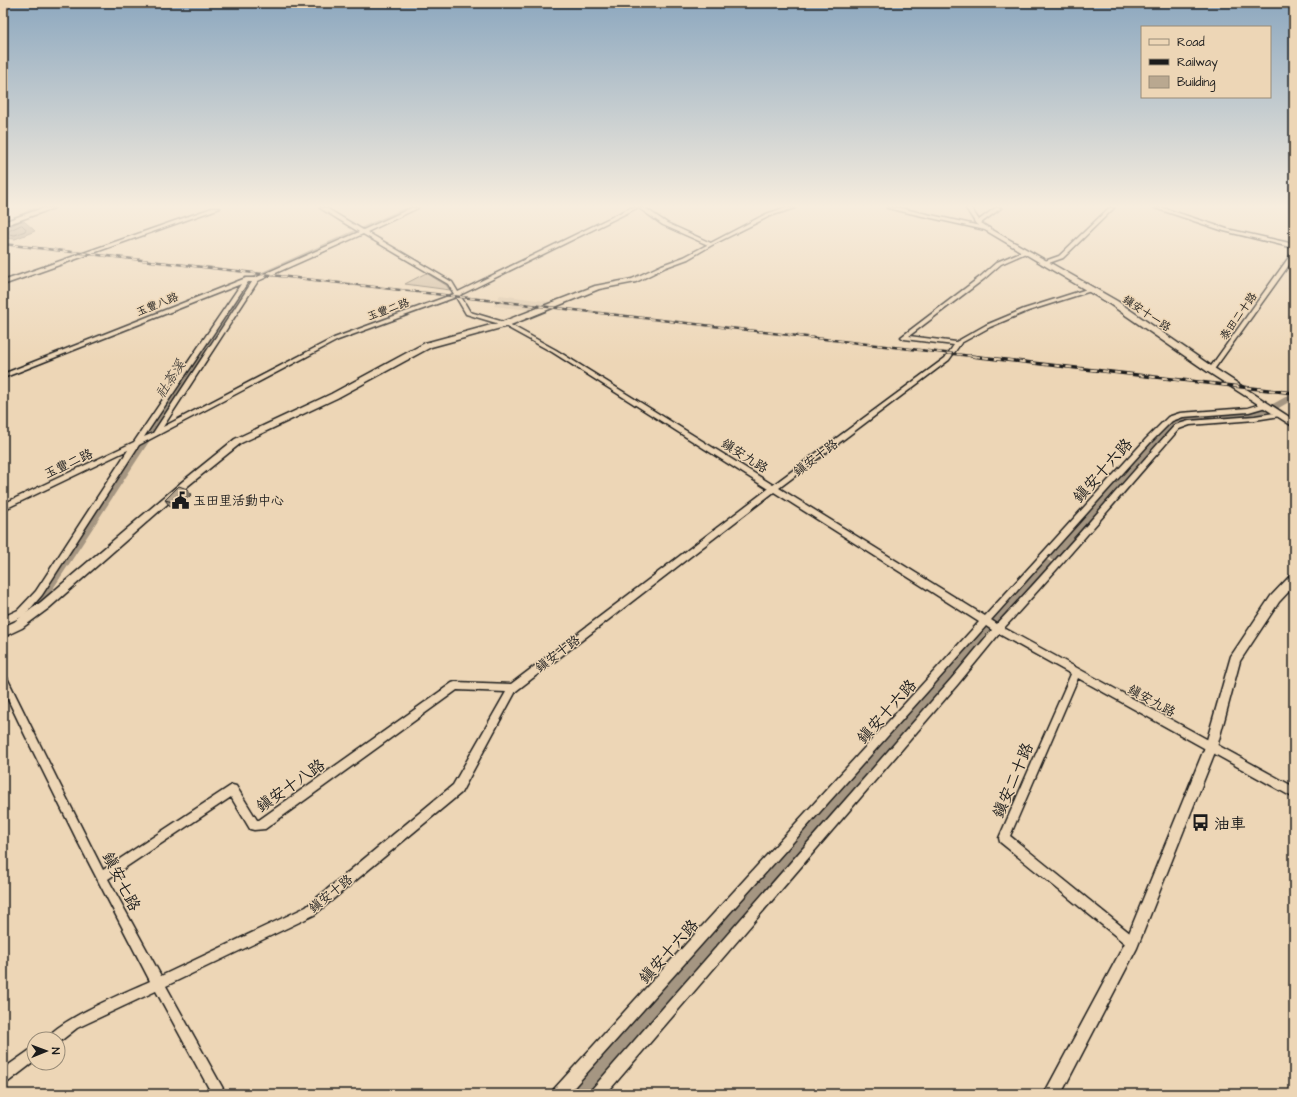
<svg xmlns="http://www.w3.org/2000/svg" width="1297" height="1097" font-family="'Architects Daughter','LXGW WenKai TC',sans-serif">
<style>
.built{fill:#ddc8ab}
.green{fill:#cfbba0;stroke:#766c5e}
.water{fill:#a59682;stroke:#6e6559}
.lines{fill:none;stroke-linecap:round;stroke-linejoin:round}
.shore{stroke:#534d45;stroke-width:1}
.canal{fill:#a59682;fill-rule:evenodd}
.minor-casing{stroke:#1c1c1c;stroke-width:3}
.tertiary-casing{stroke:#1c1c1c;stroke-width:3}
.secondary-casing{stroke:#1c1c1c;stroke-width:3}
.minor{fill:#edd6b6;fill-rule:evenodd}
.tertiary{fill:#edd6b6;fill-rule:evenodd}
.secondary{fill:#edd6b6;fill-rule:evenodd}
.rail-far1-casing{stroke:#1c1c1c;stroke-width:2.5}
.rail-casing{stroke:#1c1c1c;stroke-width:3.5}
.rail-far1{stroke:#edd6b6;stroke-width:1.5;stroke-dasharray:5;stroke-linecap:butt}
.rail{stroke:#edd6b6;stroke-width:2;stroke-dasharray:6;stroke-linecap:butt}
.wall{fill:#9f907c;stroke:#1c1c1c}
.shaded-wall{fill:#827665;stroke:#1c1c1c}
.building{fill:#b9a890;stroke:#1c1c1c}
.labels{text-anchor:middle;stroke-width:3;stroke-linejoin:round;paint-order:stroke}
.far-street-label{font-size:11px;fill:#1c1c1c;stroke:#edd6b6}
.street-label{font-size:13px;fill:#1c1c1c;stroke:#edd6b6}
.poi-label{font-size:13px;fill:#1c1c1c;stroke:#edd6b6;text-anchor:start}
.water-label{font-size:14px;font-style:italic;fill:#4c4740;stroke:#edd6b6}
.near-street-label{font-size:16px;fill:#1c1c1c;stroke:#edd6b6}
.near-poi-label{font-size:16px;fill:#1c1c1c;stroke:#edd6b6;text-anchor:start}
</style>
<rect width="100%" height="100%" fill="#edd6b6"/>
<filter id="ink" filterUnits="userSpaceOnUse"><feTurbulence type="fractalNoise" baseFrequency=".025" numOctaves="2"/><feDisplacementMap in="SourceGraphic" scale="8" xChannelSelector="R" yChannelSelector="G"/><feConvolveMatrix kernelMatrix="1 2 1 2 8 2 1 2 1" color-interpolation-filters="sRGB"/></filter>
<g filter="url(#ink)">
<!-- built -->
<path class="built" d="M500,295l52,7 -23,8 -35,-4z"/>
<!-- green -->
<path class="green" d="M426,273l20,12 4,5 -45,-6z"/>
<!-- water -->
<path class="water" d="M21,221h3l11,10 -20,8 -12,-1v-9z"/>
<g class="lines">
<!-- shore -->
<path class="shore" d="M22,225l4,4 -1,2 -10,4 -7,-1 1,-3z"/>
<!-- canal -->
<path class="canal" d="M31,208h7l-15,9 -5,-1z
M404,208h7l-156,71 -208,319 -14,15 -30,17v-9l24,-14 14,-15 210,-315z
M1291,394h3v5l-17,10h-6v-4z
M1265,408h3v4c-31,9 -64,2 -93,13l-118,135h-6l-2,-3 2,-3 118,-133c31,-12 64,-5 96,-13z
M1047,560l3,1 2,3 -2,3 -464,527h-17l2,-5 473,-528z"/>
<defs>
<path id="minor" d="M212,208h8l-217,77v-4z
M320,208h6l37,22 48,-22h7l-51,24 85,50 6,10 172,-84h7l-177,87 10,17 37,11 49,27 217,135 172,-127 9,-13 -50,-6 -3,-2 79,-60 17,-15 26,-11 5,1 -27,12 -17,15 -75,57 47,6 30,-17 38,-16 63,-20h4v2l-63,20 -38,16 -29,16 -12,17 -170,128 206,128 161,-177 22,-22 12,-4 68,-5 16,-5h2v4l-17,5 -66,5 -11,4 -22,22 -159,177 6,4c61,-65 118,-132 178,-199l14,-4 66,-5 25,-4v4l-25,4 -65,5 -11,4c-58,66 -115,134 -175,199l290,159v11l-216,-120 -68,158 126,102 2,4 -2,4 -4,2 -4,-2 -128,-104 -1,-4 72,-164 -72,-40 -41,50 -352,410h-16l2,-5 360,-411 40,-48 -6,-4 -418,468h-16l2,-5 425,-467 -205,-130 -258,199 -55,102 -147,122 -148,71 60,108h-14l-56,-103 -79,37 -19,15v-4h-11c7,-17 83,-49 103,-58l-73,-141 -52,-105 -22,-46v-14l3,1 52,105 45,89 129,-85 4,1 21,34h2l193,-137 3,-1 56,2 257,-195 -216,-137 -49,-27 -37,-11 -10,-17 -118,43 -199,105 -97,150 -18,21 -21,9v-8l15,-7 18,-19 92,-141 -125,60v-6l131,-62 107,-158 -238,94v-4l243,-96h9l104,-46zM363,234l85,50 6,10 -120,44 -171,89 95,-146zM248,282h4l-99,151 -9,4zM457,690l49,2 -53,93 -147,122 -145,69 -53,-97 123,-82 19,32 4,1 11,-1z
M639,208h6l22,15 46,21 -5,1 -45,-20z
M966,208h5l8,12 16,-12h6l-20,15 8,5 1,1 -3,2 -11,-7z
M1109,208h5l-51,50 -17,6h-4v-2l17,-6z
M1155,208h8l64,21 67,15v4l-70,-17z
M1294,252v6l-81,113h-4v-2l83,-116z
M34,1048v14l-26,20 -5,1v-14l27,-19z"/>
<path id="tertiary" d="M784,208h11l-25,8 -58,29 -24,14 -22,8 -30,15 -37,7 -91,37 -77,21 -94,51 -96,45 -52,42 -140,123 -27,20 -19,9v-10l11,-5 27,-20 142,-121 52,-42 96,-45 94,-51 77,-21 93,-36 37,-7 30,-14 22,-8 82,-43z
M887,208h13l89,20 128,73 97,67 80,52v7l-86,-55 -97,-67 -126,-75z
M1294,575v11l-15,16 -39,59 -23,86 -80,201 -76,146h-17l81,-151 80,-196 26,-91 40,-60 19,-20z"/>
<path id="secondary" d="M43,208h11l-51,18v-4z"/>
</defs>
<!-- minor casing -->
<use href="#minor" class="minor-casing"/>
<!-- tertiary casing -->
<use href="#tertiary" class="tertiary-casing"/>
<!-- secondary casing -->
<use href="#secondary" class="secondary-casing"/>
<!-- minor -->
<use href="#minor" class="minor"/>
<!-- tertiary -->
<use href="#tertiary" class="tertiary"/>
<!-- secondary -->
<use href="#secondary" class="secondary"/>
<defs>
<path id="rail-far1" d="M3,244l977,113"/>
<path id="rail" d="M971,356l323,37"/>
</defs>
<!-- rail-far1 casing -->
<use href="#rail-far1" class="rail-far1-casing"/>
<!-- rail casing -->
<use href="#rail" class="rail-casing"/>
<!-- rail-far1 -->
<use href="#rail-far1" class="rail-far1"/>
<!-- rail -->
<use href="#rail" class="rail"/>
</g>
<!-- wall -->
<path class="wall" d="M187,489l4,6 -14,13 -8,-3 -4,-5z"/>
<!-- shaded-wall -->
<path class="shaded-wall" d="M187,489l4,6 -14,13 -4,-6z"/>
<!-- building -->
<path class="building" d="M179,486l8,3 -14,13 -8,-2z"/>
</g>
<!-- sky -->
<linearGradient id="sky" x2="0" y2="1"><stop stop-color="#8da8bf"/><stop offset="0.57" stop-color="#f7edde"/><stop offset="1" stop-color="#f7edde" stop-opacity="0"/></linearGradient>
<rect width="1297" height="362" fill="url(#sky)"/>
<!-- icons -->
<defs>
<symbol id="civic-bare" viewBox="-9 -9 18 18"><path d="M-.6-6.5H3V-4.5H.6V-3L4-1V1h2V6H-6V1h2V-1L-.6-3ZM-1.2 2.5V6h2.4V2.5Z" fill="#1c1c1c" stroke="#edd6b6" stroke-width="2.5" paint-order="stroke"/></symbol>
<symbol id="bus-bare" viewBox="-9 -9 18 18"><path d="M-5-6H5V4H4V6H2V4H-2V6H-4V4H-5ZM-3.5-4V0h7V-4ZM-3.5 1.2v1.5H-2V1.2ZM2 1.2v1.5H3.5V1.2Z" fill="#1c1c1c" stroke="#edd6b6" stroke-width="2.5" paint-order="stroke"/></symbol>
</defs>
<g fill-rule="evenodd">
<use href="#civic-bare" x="168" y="488" width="25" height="25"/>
<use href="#bus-bare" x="1188" y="810" width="25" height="25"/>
</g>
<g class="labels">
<!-- far-street labels -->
<g class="far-street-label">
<text transform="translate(157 304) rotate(-22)" y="4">玉豐八路</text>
<text transform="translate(388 309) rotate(-20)" y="4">玉豐二路</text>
<text transform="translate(1147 313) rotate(34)" y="4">鎮安十一路</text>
<text transform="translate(1238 316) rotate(-55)" y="4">泰田二十路</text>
</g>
<!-- street labels -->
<g class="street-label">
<text transform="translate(745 455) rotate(32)" y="5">鎮安九路</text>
<text transform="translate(815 457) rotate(-37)" y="5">鎮安十路</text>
<text transform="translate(68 463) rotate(-25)" y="5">玉豐二路</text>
<text transform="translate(557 653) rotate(-37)" y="5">鎮安十路</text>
<text transform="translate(1152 700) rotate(29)" y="5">鎮安九路</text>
<text transform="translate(330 893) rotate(-39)" y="5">鎮安十路</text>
</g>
<!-- poi labels -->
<g class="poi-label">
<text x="193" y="505">玉田里活動中心</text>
</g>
<!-- water labels -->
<g class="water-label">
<text transform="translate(170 379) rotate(-57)" y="5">社苓溪</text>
</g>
<!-- near-street labels -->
<g class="near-street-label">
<text transform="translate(1102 470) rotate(-48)" y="6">鎮安十六路</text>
<text transform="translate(886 711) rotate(-48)" y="6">鎮安十六路</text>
<text transform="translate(1012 780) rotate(-67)" y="6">鎮安二十路</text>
<text transform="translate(290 785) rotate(-35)" y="6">鎮安十八路</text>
<text transform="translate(122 881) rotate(63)" y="6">鎮安七路</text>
<text transform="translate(668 951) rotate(-48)" y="6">鎮安十六路</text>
</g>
<!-- near-poi labels -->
<g class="near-poi-label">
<text x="1214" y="829">油車</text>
</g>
</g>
<!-- margin -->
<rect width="1297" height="1097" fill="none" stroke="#edd6b6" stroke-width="16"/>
<rect x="8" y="8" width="1281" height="1081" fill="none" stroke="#1c1c1c" stroke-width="1.5" filter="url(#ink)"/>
<!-- legend -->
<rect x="1141" y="26" width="130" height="72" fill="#edd6b6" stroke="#998c78"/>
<rect x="1149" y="39" width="20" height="6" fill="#edd6b6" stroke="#998c78"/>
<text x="1177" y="46" font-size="12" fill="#1c1c1c">Road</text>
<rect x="1149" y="59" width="20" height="6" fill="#1c1c1c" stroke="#998c78"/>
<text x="1177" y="66" font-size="12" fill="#1c1c1c">Railway</text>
<rect x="1149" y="76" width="20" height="12" fill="#b9a890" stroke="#998c78"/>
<text x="1177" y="86" font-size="12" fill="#1c1c1c">Building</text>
<!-- north arrow -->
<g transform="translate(46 1051) rotate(89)"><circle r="19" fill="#edd6b6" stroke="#998c78"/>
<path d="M0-3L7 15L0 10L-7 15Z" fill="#1c1c1c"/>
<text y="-6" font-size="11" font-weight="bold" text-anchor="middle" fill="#1c1c1c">N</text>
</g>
</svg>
